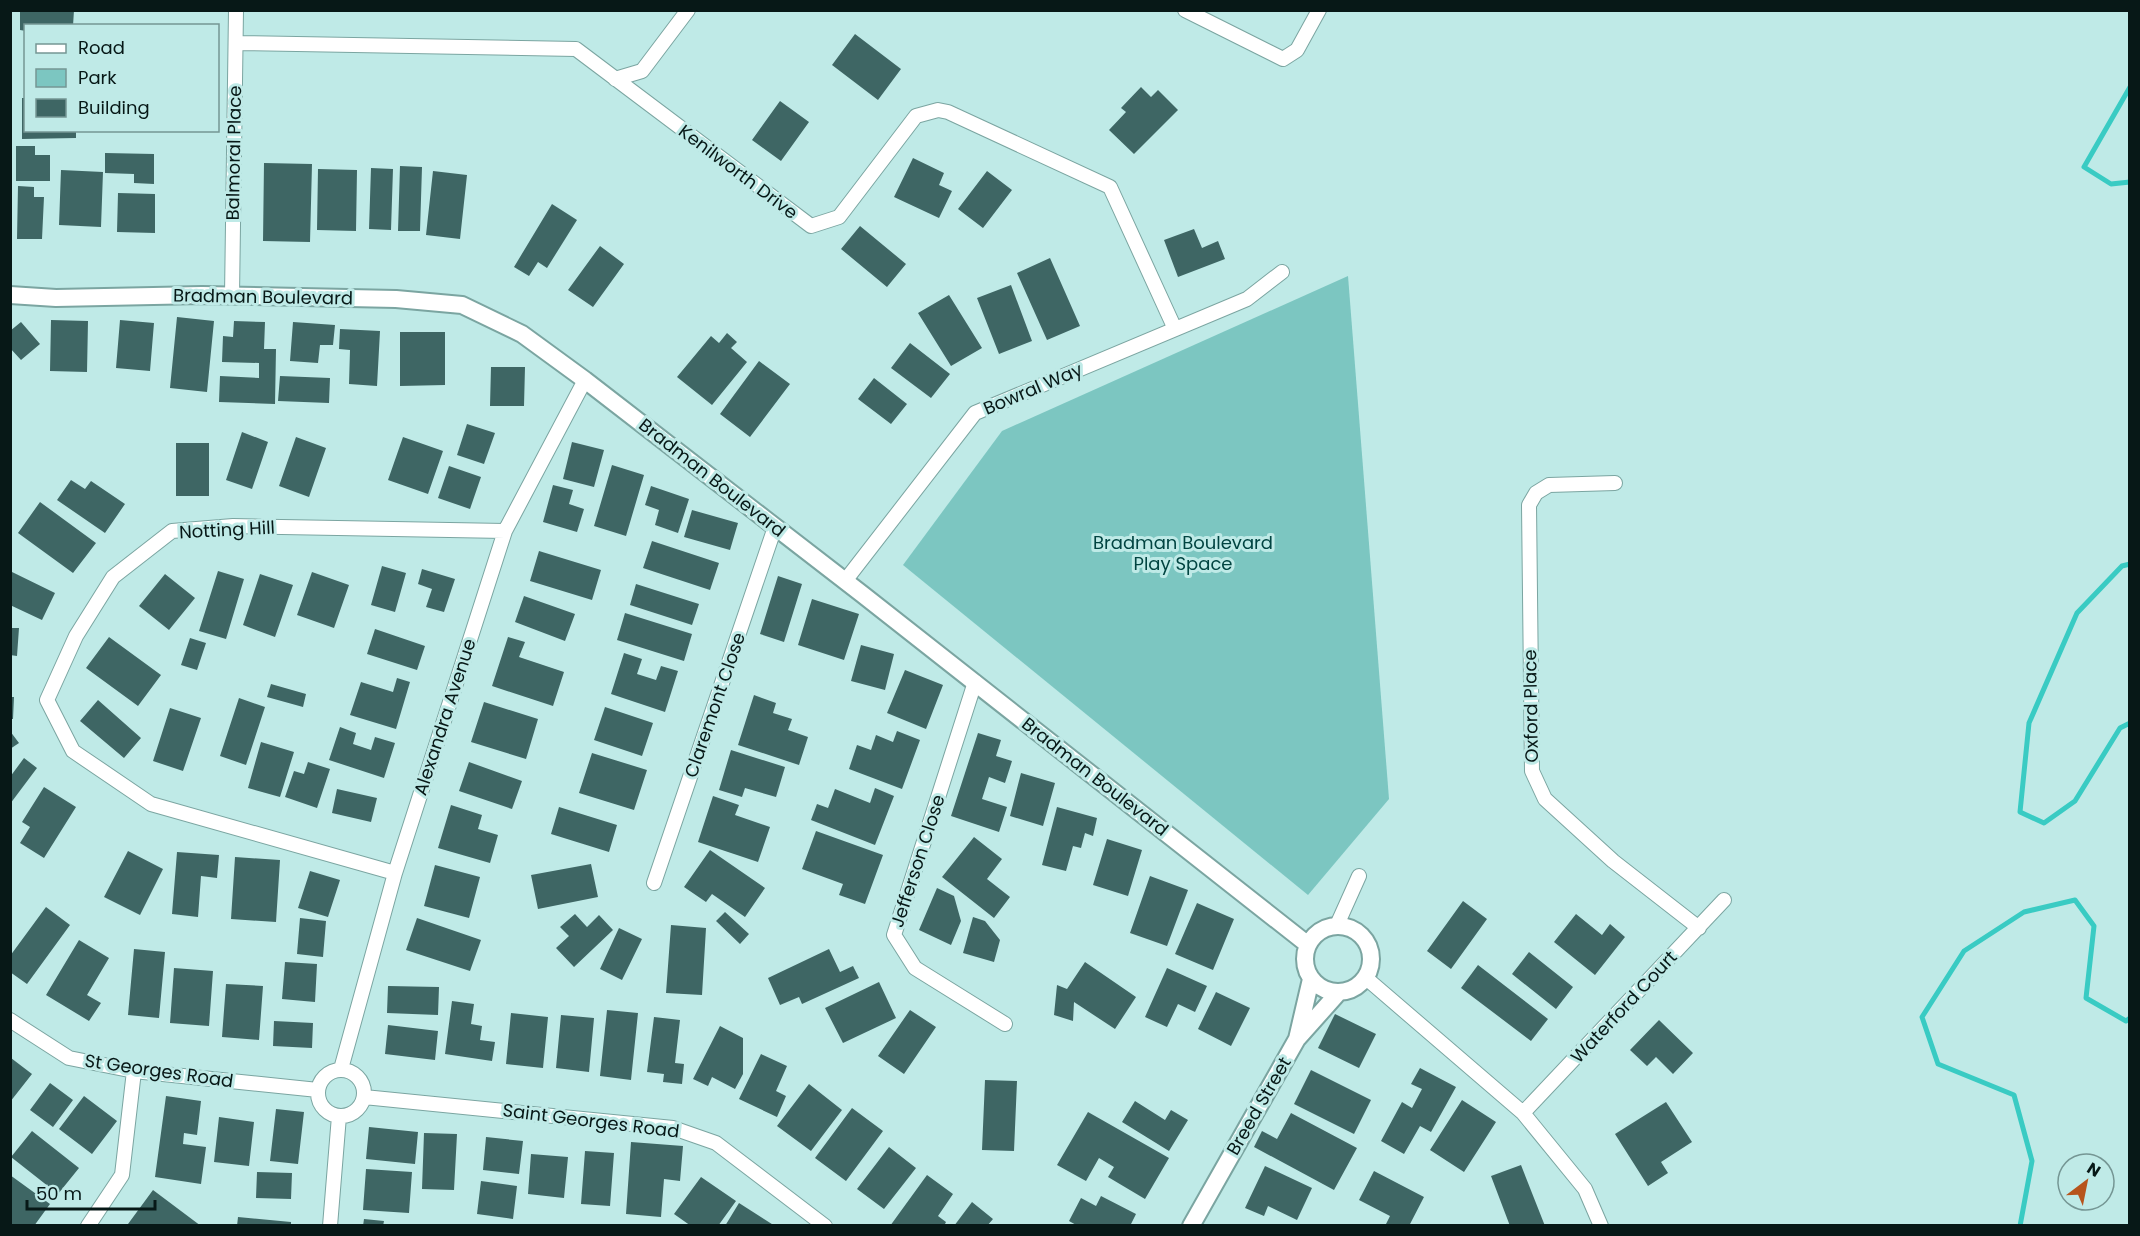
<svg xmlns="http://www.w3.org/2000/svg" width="2140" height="1236" font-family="Poppins,sans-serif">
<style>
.green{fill:#7cc6c1}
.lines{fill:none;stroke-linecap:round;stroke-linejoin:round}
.stream{stroke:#39cbc3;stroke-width:5}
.building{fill:#3e6664}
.minor-casing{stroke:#7ba5a1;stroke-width:16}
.tertiary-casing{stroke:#7ba5a1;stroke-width:20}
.minor{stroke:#fff;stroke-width:14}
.tertiary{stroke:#fff;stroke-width:16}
.labels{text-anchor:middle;stroke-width:6;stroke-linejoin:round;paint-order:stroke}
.street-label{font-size:18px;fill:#071817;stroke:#bfeae7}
.park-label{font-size:18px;fill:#014441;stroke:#bfeae7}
</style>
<rect width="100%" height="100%" fill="#bfeae7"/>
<!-- green -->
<path class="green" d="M1348,276l41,523 -81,96 -405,-330 99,-134z"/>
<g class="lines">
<!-- stream -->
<path class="stream" d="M2130,87l-46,80 27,17 19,-2
M2130,564l-8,2 -45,47 -48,110 -9,89 24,11 31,-22 45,-73 10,-5
M2020,1226l12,-65 -18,-66 -76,-31 -16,-47 42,-66 60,-39 51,-12 19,26 -8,72 40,23 4,-3"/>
</g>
<!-- building -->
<path class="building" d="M20,10h54l-1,16h-47v5l-6,-1z
M855,34l46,35 -23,31 -46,-35z
M1141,87l10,10 7,-7 20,20 -44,44 -25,-24 17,-18 -5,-4z
M22,98h4v32h50v8l-54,1z
M780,101l29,21 -28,39 -29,-21z
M16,146h19v9h15v26h-34z
M105,153l49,1v30l-20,-1v-9l-29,-1z
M913,158l31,15 -5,12 13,6 -13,27 -45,-21z
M264,163l48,1 -2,78 -47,-1z
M400,166l22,1 -2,64h-22z
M371,168l22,1 -2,61 -22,-1z
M318,169l39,1 -1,61 -39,-1z
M61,170l42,2 -2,55 -42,-2z
M433,171l34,4 -7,64 -34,-4z
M987,171l25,19 -29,38 -25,-19z
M18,186l16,1v10h10l-2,42h-25z
M118,193l37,1v39l-38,-1z
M552,204l25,16 -30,48 -9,-6 -9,14 -15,-9z
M860,226l46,38 -19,23 -46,-38z
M1194,229l8,19 16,-7 7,18 -47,18 -14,-37z
M600,246l24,18 -31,43 -25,-17z
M1050,258l30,68 -33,14 -30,-67z
M1011,285l21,56 -33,13 -22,-56z
M949,295l33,53 -31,18 -33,-53z
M177,317l37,4 -7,71 -37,-4z
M51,320l37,1 -1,51 -37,-1z
M120,320l34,3 -4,48 -34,-3z
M234,321l31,1 -1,27h12l-1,55 -56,-2 1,-26 39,2v-15l-37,-1 1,-26 10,1z
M21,322l19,22 -19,16 -11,-12v-17z
M293,322l42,3 -2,20h-13l-2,18 -28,-2z
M340,329l40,2 -3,55 -28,-2 1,-34 -11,-1z
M400,332h45v53l-45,1z
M727,333l10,9 -6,6 16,14 -35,43 -35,-28 34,-41 8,7z
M910,343l40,31 -19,24 -40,-30z
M759,361l31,23 -40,53 -30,-23z
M491,367h34l-1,39h-34z
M280,376l50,2 -1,25 -51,-2z
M874,378l33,26 -16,20 -33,-25z
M467,424l28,9 -11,31 -27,-9z
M242,432l26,10 -16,47 -26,-9z
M296,437l30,11 -17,49 -30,-11z
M403,437l40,14 -15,43 -40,-14z
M572,442l32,8 -10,37 -31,-8z
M176,443h33v53h-33z
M612,465l32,10 -18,61 -32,-10z
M449,466l32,11 -11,32 -32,-11z
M71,480l14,9 6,-8 34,23 -20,29 -48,-33z
M553,485l20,5 -4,14 15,5 -7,23 -34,-10z
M651,486l38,13 -11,34 -23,-8 4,-15 -14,-5z
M40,502l56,41 -23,30 -55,-40z
M692,510l46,13 -8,27 -46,-13z
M652,541l67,22 -9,27 -67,-22z
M539,551l62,19 -9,30 -62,-19z
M382,566l24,7 -11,39 -24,-7z
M422,569l33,10 -11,33 -18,-5 6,-18 -14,-5z
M10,571l45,22 -13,27 -32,-15z
M218,571l26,8 -18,60 -27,-8z
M312,572l37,13 -15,43 -37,-13z
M165,574l30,24 -26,32 -30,-24z
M260,574l33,11 -18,52 -32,-12z
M778,576l24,8 -18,58 -24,-8z
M636,584l63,20 -7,21 -62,-20z
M524,596l51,18 -10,27 -50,-19z
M812,599l47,15 -15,46 -46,-15z
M625,613l67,21 -8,27 -67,-21z
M10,628h9l-2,28 -7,-1z
M375,629l50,17 -8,24 -50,-16z
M109,637l52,38 -23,31 -52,-38z
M508,637l17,5 -6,15 45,15 -11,34 -61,-20z
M190,638l16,5 -9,27 -16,-5z
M861,645l33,9 -9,36 -34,-9z
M624,653l18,6 -5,15 19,6 5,-14 17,5 -13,41 -54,-18z
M905,670l38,15 -17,44 -39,-16z
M397,678l13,4 -14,47 -46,-14 11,-33 32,10z
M271,684l35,10 -3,13 -36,-10z
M754,695l22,8 -3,10 19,6 -4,11 20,7 -9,28 -61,-20z
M10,697h4l-1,22h-3z
M239,698l26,9 -19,58 -26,-9z
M98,700l43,38 -17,20 -44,-37z
M484,702l54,17 -12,40 -55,-17z
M605,707l48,16 -11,33 -48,-16z
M170,708l31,10 -18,53 -30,-10z
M340,727l16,6 -3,11 18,6 4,-13 20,6 -11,35 -55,-18z
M10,731l9,12 -9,6z
M897,731l23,9 -18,49 -53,-20 8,-24 14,5 5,-15 17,7z
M978,733l23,7 -5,16 16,5 -7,22 -16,-6 -7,22 25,8 -8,25 -48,-16z
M261,742l33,10 -14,45 -32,-9z
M731,750l54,17 -9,30 -31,-9 -3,9 -23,-7z
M592,753l55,17 -13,40 -55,-17z
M24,758l13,10 -27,36v-27z
M308,762l22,7 -13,39 -32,-11 9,-26 10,3z
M469,762l53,19 -10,28 -53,-18z
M1021,773l34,10 -12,43 -33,-10z
M44,787l32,20 -32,51 -24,-15 10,-16 -8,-5z
M875,788l19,8 -19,49 -64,-25 6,-16 11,4 7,-19 35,14z
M337,789l40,9 -6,24 -39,-9z
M713,796l26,9 -4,10 35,12 -12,35 -60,-20z
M451,805l31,10 -4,14 20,6 -8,28 -52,-15z
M559,807l58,18 -8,27 -58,-18z
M1057,807l40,11 -4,18 -8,-3 -4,15 -8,-2 -7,25 -24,-6z
M816,831l67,24 -18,49 -26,-9 4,-11 -41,-15z
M974,837l28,22 -15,20 23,18 -16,21 -52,-41z
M1107,839l35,11 -14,46 -35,-11z
M710,850l55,38 -20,29 -33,-23 -6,8 -22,-15z
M128,851l35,18 -23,46 -36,-18z
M177,852l42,3 -2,23 -16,-2 -3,41 -26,-3z
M235,857l45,3 -4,62 -45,-3z
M591,864l7,33 -60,12 -7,-34z
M435,865l45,12 -11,41 -45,-12z
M310,871l30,9 -12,37 -30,-9z
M1150,876l38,14 -21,56 -37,-13z
M937,888l17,8 7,25 -10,24 -32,-15z
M1463,901l24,18 -36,50 -24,-18z
M1197,903l37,16 -21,51 -38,-16z
M46,907l24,18 -43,59 -17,-12v-16z
M725,912l24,22 -9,10 -24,-23z
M575,914l12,13 12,-12 14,15 -39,37 -18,-19 13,-12 -9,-9z
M1576,914l26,21 8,-11 15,13 -30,38 -41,-33z
M973,917l12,4 15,19 -6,22 -31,-9z
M300,918l26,3 -3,36 -26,-3z
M417,918l64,22 -11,31 -64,-21z
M671,925l35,3 -4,67 -36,-2z
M619,928l23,11 -20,41 -22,-11z
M79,940l30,18 -22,37 14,8 -12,18 -43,-26z
M134,949l31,3 -6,66 -31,-3z
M829,949l11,23 13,-6 6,12 -57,26 -3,-7 -19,8 -12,-27z
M1529,952l44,35 -17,22 -44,-35z
M285,962l32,2 -2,38 -33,-3z
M1085,962l51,35 -21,32 -41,-27 -1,19 -19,-6 3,-30 10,4z
M1478,965l70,54 -17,22 -70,-53z
M174,968l39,3 -4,55 -39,-3z
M1167,968l40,18 -12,26 -17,-8 -11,23 -22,-10z
M879,982l17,36 -53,25 -18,-35z
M226,984l37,2 -4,54 -37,-3z
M388,986l51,1 -1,28 -51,-2z
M1216,992l34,16 -19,38 -33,-17z
M452,1001l22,3 -3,20 11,2 -2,14 15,2 -3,19 -47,-7z
M607,1010l31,3 -7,67 -31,-4z
M910,1010l26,17 -32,47 -26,-18z
M511,1013l37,4 -5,51 -37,-4z
M1335,1014l41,20 -17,34 -41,-20z
M561,1015l33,3 -5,54 -33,-4z
M654,1017l26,3 -5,43 9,1 -2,20 -19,-2 1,-8 -17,-2z
M1659,1020l34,33 -20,21 -17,-17 -9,9 -17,-16z
M274,1021l39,2 -1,25 -39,-2z
M388,1025l50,6 -3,29 -50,-6z
M720,1026l23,12v36l-8,15 -23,-12 -4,9 -15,-7z
M761,1054l26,12 -11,25 10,5 -9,21 -38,-18z
M11,1058l21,16 -22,28v-43z
M1420,1068l36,19 -25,45 -11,-6 -16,28 -23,-13 21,-39 10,6 10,-19 -11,-5z
M1311,1070l60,30 -17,34 -60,-30z
M985,1080l32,1 -3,70 -32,-1z
M50,1083l23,17 -20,27 -23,-17z
M809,1084l33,26 -31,41 -34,-25z
M84,1096l33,25 -25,33 -33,-25z
M166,1096l35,5 -4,34 -13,-2 -1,11 23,3 -5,37 -46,-7z
M1462,1100l34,22 -32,50 -34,-22z
M1135,1101l30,19 6,-10 17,10 -19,31 -47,-29z
M1666,1102l26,40 -31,20 7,11 -20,13 -33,-52z
M852,1108l31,23 -37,50 -31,-23z
M276,1109l28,3 -6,52 -28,-3z
M1088,1112l81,46 -24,41 -37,-22 6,-10 -15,-9 -13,23 -29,-16z
M1291,1113l66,35 -23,42 -80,-43 8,-16 15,8z
M219,1117l35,5 -5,44 -35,-4z
M369,1127l49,5 -3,32 -49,-5z
M32,1131l47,37 -21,26 -47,-37z
M424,1133l33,1 -3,56 -32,-1z
M486,1137l37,4 -4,33 -36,-4z
M631,1142l52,4 -3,35 -16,-2 -3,38 -35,-3z
M889,1147l27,21 -32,41 -27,-20z
M585,1151l29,2 -4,53 -29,-2z
M531,1154l37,3 -4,41 -36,-4z
M1521,1165l24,61h-35l-19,-50z
M1265,1166l47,22 -15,32 -29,-14 -4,10 -19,-8z
M366,1169l46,3 -3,41 -46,-3z
M1374,1171l50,26 -15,29h-24l5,-10 -31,-16z
M257,1172l35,1 -1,26 -35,-1z
M10,1175l40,29 -16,22h-24z
M927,1175l26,19 -15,22 8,6 -2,4h-54z
M701,1177l35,24 -18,25h-27l-17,-12z
M481,1181l36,5 -4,33 -36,-5z
M153,1190l48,36h-71l-2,-2z
M1101,1196l35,18 -6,12h-52l-9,-5 12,-23 15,8z
M972,1202l21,17 -6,7h-33z
M739,1203l36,23h-50z
M238,1217l53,5v4h-54z
M364,1219l20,2 -1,5h-20z"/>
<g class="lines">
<defs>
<path id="minor" d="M1185,10l98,49 14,-9 22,-40
M236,43l340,6 235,177 28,-9 77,-101 22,-6 10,2 162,75 65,142
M615,79l27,-8 46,-61
M232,296l4,-286
M1615,483l-66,2 -13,8 -7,12 3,266 13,28 68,62 86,67
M845,581l130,-168 272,-114 35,-27
M975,682l-81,253 21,33 90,56
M395,873l-244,-69 -78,-53 -26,-51 29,-64 37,-59 59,-46 61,-5 272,5
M654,883l121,-356
M1337,925l22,-49
M1366,978l157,135 62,76 16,37
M10,1020l59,38 65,13 184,19
M341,1069l54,-196 110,-342 80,-151
M318 1093a23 23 0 1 1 46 0a23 23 0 1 1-46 0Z
M364,1097l309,31 43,15 109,83
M1523,1113l201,-213
M88,1226l34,-51 12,-104
M330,1226l9,-110"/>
<path id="tertiary" d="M10,295l46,3 146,-3 194,4 66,6 60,29 63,46 277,214 445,350
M1305 959a33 33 0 1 1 66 0a33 33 0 1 1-66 0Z
M1298,1038l41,-46
M1191,1226l106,-187 14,-60"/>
</defs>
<!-- minor casing -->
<use href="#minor" class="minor-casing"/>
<!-- tertiary casing -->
<use href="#tertiary" class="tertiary-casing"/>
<!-- minor -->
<use href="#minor" class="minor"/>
<!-- tertiary -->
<use href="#tertiary" class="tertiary"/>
</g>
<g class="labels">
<!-- street labels -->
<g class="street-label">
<text transform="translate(234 153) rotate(-89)" y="6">Balmoral Place</text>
<text transform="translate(738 172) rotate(37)" y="6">Kenilworth Drive</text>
<text transform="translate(263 297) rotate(1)" y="6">Bradman Boulevard</text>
<text transform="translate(1033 389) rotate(-23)" y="6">Bowral Way</text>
<text transform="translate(712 478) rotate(38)" y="6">Bradman Boulevard</text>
<text transform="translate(227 530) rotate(-3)" y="6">Notting Hill</text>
<text transform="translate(715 705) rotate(-71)" y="6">Claremont Close</text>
<text transform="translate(1531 706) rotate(-91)" y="6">Oxford Place</text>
<text transform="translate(445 717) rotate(-72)" y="6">Alexandra Avenue</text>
<text transform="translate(1095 777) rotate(38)" y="6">Bradman Boulevard</text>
<text transform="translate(918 861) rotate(-72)" y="6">Jefferson Close</text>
<text transform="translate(1624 1007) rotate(-47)" y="6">Waterford Court</text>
<text transform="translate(159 1071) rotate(8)" y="6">St Georges Road</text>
<text transform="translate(1259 1106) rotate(-60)" y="6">Breed Street</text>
<text transform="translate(591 1121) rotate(7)" y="6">Saint Georges Road</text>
</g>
<!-- park labels -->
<g class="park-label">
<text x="1183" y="549">Bradman Boulevard<tspan x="1183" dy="21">Play Space</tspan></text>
</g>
</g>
<!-- border -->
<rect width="2140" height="1236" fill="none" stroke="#071817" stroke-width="24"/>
<!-- legend -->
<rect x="24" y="24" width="195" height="108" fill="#bfeae7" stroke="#759694" stroke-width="1.5"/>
<rect x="36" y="44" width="30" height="9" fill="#ffffff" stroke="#759694" stroke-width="1.5"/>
<text x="78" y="54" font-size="18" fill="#071817">Road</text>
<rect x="36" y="69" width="30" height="18" fill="#7cc6c1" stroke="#759694" stroke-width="1.5"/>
<text x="78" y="84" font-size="18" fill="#071817">Park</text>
<rect x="36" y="99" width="30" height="18" fill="#3e6664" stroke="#759694" stroke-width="1.5"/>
<text x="78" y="114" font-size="18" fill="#071817">Building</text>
<!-- north arrow -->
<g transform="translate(2086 1182) rotate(32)"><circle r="28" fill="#bfeae7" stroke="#759694" stroke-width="1.5"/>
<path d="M0-4.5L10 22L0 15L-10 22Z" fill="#b7541c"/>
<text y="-9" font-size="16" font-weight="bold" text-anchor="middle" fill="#071817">N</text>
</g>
<!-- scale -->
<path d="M27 1200v9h128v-9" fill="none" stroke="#071817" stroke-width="3"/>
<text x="36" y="1200" font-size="18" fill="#071817" stroke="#bfeae7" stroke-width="4.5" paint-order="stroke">50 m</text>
</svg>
